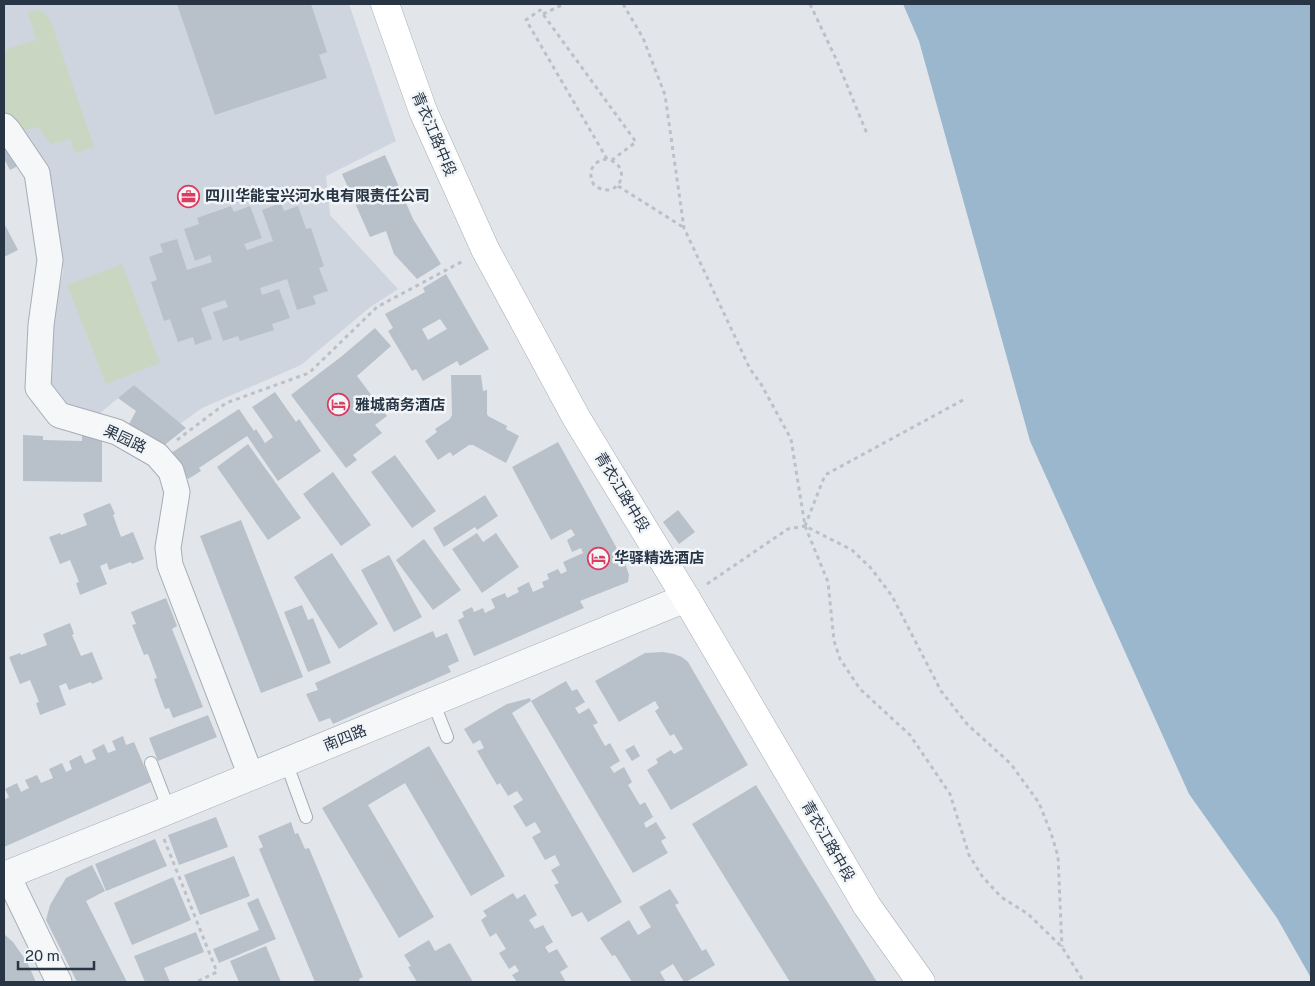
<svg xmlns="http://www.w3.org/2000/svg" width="1315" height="986" font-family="'Public Sans','Noto Sans SC',sans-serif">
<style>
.built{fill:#cfd5de}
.green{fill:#c9d6c2}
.water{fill:#9ab7ce}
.building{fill:#b8c0ca;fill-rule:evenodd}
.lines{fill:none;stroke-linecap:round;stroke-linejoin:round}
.service-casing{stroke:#a6adb6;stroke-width:14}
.minor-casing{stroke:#a6adb6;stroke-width:27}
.tertiary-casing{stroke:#a6adb6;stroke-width:29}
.secondary-casing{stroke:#a6adb6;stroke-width:29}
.path{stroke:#bcc1c7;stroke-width:3;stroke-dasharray:4 4;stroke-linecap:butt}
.service{stroke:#f5f7f9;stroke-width:12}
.minor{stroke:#f5f7f9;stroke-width:25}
.tertiary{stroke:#f5f7f9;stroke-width:28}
.secondary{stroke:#fff;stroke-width:28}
.labels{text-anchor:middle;stroke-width:5;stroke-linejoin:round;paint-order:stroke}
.street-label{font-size:15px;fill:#283545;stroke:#f2f5f8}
.poi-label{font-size:15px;font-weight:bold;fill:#283545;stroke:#f2f5f8;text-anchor:start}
</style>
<rect width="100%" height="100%" fill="#e2e6eb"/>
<!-- built -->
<path class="built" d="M4,4h345l47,137 -70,35 4,39 68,74 -29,19 -68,57 -99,43 -22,16 -46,-39 -35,29 -30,-5 -23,-21v-35l17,-82 -18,-105 -41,-53z"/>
<!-- green -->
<path class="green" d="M37,10l6,2 7,7 44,128 -19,6 -5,-14 -19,5 -13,-17 -18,4 -16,-18v-63l32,-10 -8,-28z
M122,264l38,99 -54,21 -39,-99z"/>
<!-- water -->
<path class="water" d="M903,4h408v974l-34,-60 -88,-124 -159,-353 -111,-400z"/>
<!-- building -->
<path class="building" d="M177,4h134l16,48 -8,3 8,23 -112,37z
M4,138l18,26 -12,6 -6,-11z
M385,155l28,64 28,45 -24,15 -23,-25 -8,-23 -16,6 -28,-63z
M281,203l3,8 14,-5 8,23 5,-1 13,38 -5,2 9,23 -15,5 3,8 -19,6 -10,-31 -27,9 2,7 17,-6 11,29 -18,6 2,6 -34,11 -2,-5 -15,5 -10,-29 15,-5 -3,-7 -24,8 11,31 -17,6 -2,-8 -15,5 -8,-23 -6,2 -13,-39 6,-2 -8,-23 14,-5 -3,-8 17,-5 10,31 25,-8 -2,-7 -15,6 -11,-32 15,-5 -2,-6 34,-12 3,6 16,-6 12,32 -18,6 3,6 26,-9 -11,-31z
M4,223l14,27 -14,7z
M446,274l43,75 -29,17 -3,-5 -34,20 -7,-12 -4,2 -24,-40 5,-3 -8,-14 40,-22 -2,-4zM440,319l7,10 -19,11 -6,-11z
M375,328l16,18 -34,30 30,40 -12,9 7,8 -29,22 4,5 -11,8 -55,-73 51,-39z
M451,375h30l2,16 4,-1v24l1,2 19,10 -1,3 13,7 -13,27 -33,-18h-4l-16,11 -3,-4 -12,8 -13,-19 12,-9 -2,-3 15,-10 2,-4z
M134,385l52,43 -24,19 -35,-19 9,-17 -18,-13z
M275,392l21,30 3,-3 22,32 -43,30 -31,-45 -48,32 2,3 -13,8 -17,-26 68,-44 15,22 2,-2 9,14 8,-6 -21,-30z
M23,435l20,1v4l39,1v-5h20v46l-79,-1z
M558,442l67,121 4,12 -1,7 -48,19 4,7 -110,48 -16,-36 6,-3 -2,-5 10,-5 2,5 9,-4 2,5 10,-5 -4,-9 14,-6 2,5 12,-6 -2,-4 12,-6 4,10 11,-5 -2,-5 7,-3 -2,-5 11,-5 3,5 6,-3 -4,-9 20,-9 -2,-5 -9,4 -5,-12 8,-5 -4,-6 -20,11 -39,-73z
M248,444l53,74 -33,22 -51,-73z
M395,455l41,56 -24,17 -41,-56z
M333,472l38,53 -30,21 -38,-52z
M485,495l13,21 -21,14 -2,-3 -31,20 -11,-19z
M110,503l5,11 -2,1 8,22 12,-5 11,27 -12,5 -1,-2 -22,8 -2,-7 -7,3 7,18 -27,11 -4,-12 3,-1 -9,-22 -10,4 -11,-27 11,-4 1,2 26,-10 -4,-11z
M678,510l17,22 -16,12 -16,-22z
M241,520l62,157 -42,16 -61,-157z
M477,533l6,9 13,-9 23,34 -37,26 -30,-44z
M424,539l37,51 -28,20 -37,-50z
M332,553l46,71 -39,25 -45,-72z
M389,555l33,62 -28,15 -33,-62z
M166,598l11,28 -5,3 31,78 -30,11 -4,-10 -4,1 -5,-13 -6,-17 3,-1 -9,-24 -4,1 -12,-30 4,-1 -5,-12z
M302,605l6,15 5,-2 18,45 -23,9 -24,-60z
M70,623l4,11 -2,1 9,21 11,-4 11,27 -11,5 -1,-2 -22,8 -3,-7 -7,3 7,19 -26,10 -4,-12 3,-1 -9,-22 -10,4 -11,-27 11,-4 1,2 26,-10 -4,-11z
M433,631l3,7 11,-5 12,28 -11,5 3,6 -118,52 -3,-6 -11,4 -13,-28 12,-4 -3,-7z
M663,652l11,2 8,3 6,5 60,103 -77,45 -24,-40 11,-7 -2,-4 15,-9 3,4 9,-5 -9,-15 -4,2 -15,-25 4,-3 -4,-7 -36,21 -24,-41 50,-28z
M566,681l6,10 5,-2 8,13 -10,6 4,6 10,-6 9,15 -5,2 12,21 5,-3 10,18 -10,6 4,6 10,-6 8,15 -4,3 12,20 5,-3 8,15 -9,6 2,5 10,-6 10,16 -5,3 7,12 -35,20 -102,-172z
M530,698l1,3 -19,12 110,189 -34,20 -6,-10 -10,5 -18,-32 5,-2 -8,-13 9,-5 -5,-10 -10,5 -13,-23 9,-5 -6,-10 -9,5 -13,-21 10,-6 -6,-9 -9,5 -8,-13 -3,2 -20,-34 7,-3 -4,-8 -7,4 -9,-15 43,-25z
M208,715l9,22 -59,24 -9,-23z
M123,736l3,9 8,-3 17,40 -147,65v-47l5,-3 -4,-8 12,-6 4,9 8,-4 -4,-8 12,-5 4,8 12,-5 -4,-9 13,-6 4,9 6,-3 -3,-8 12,-6 4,9 11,-5 -4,-9 12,-6 4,9 8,-3 -4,-9z
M634,745l6,11 -8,5 -7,-11z
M429,746l76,130 -34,20 -66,-113 -37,22 66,112 -35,21 -77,-130z
M756,785l53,87 68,110h-87l-58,-93 -40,-65z
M216,817l12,30 -49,18 -11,-30z
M291,822l4,12 3,-1 7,16 4,-1 54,129 -4,2 1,3h-45l-56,-133 4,-2 -5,-11z
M155,839l12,27 -61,25 -11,-27z
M234,856l16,40 -50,19 -16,-40z
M92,865l13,26 -19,10 41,81h-50l-31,-62 4,-15 16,-27z
M173,877l18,43 -59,25 -18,-42z
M670,889l9,14 -4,2 27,46 4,-2 9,16 -29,17h-2l-11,-18 -13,8 6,10h-34l-17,-27 -3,1 -12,-18 29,-18 9,15 13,-8 -12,-20z
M513,893l4,6 8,-5 12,21 -8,5 6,9 8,-4 10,17 -8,5 4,6 8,-4 11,18 -8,5 6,10h-49l-5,-7 7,-4 -4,-6 -6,4 -10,-16 7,-4 -10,-16 -6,4 -9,-17 6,-4 -4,-5z
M258,898l18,41 -57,24 -6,-14 46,-19 -12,-27z
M196,932l8,20 -40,16 6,14h-25l-11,-26z
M4,934l9,8 14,20 9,20h-32z
M429,940l6,11 15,-8 23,39h-56l-9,-15 3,-1 -7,-11z
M266,946l15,36h-42l-9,-21z"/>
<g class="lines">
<defs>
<path id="service" d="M433,702l14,35
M286,762l20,55
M151,763l18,47"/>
<path id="minor" d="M4,126l4,4 29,43 13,87 -9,65 -3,63 21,27 58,17 40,23 14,16 6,21 -9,56 2,17 81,211
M7,874l52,108"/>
<path id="tertiary" d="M4,876l150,-60 532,-218"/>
<path id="secondary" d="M385,4l38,107 62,138 92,170 109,179 181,308 54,76"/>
</defs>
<!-- service casing -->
<use href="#service" class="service-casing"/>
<!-- minor casing -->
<use href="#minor" class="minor-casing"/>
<!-- tertiary casing -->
<use href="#tertiary" class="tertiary-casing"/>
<!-- secondary casing -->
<use href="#secondary" class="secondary-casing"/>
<!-- path -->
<path class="path" d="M623,4l20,34 22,57 19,133 66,141 11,15 30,55 14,87 23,56 6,59 6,18 20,30 50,46 40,59 19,61 13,21 19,21 27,17 34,33 22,35
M810,4l27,57 31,75
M543,14l21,-10
M607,159c-15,2 -20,13 -13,26 24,18 41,-19 13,-26l-81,-139 14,-10 96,132 -24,18
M618,186l65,41
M963,400l-138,75 -20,51 47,24 18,17 22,29 49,95 26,33 44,40 28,39 12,30 7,23 4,91
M177,440l49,-37 83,-30 68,-66 86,-46
M707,584l81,-55 17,-3
M164,839l53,133 -21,10"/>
<!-- service -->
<use href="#service" class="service"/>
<!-- minor -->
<use href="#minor" class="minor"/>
<!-- tertiary -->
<use href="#tertiary" class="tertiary"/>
<!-- secondary -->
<use href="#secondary" class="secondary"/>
</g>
<!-- icons -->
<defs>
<symbol id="office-ring" viewBox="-11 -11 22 22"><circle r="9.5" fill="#f2f5f8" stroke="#db3c5f" stroke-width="1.5"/><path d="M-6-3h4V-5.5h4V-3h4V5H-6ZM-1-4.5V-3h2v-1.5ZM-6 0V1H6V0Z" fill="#db3c5f"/></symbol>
<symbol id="hotel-ring" viewBox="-11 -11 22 22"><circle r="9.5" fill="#f2f5f8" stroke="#db3c5f" stroke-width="1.5"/><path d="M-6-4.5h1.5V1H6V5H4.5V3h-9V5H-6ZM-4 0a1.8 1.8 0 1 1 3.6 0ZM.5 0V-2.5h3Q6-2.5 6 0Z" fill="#db3c5f"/></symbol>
</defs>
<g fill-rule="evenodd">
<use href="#office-ring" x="176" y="184" width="25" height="25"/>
<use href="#hotel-ring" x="326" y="392" width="25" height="25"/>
<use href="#hotel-ring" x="586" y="546" width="25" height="25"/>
</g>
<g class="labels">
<!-- street labels -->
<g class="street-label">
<text transform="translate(434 134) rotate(67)" y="5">青衣江路中段</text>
<text transform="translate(125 439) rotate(25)" y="5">果园路</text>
<text transform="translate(622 492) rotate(59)" y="5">青衣江路中段</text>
<text transform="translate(345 738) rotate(-22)" y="5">南四路</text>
<text transform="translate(828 841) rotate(60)" y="5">青衣江路中段</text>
</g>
<!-- poi labels -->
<g class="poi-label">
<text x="205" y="201">四川华能宝兴河水电有限责任公司</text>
<text x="355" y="410">雅城商务酒店</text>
<text x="614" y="563">华驿精选酒店</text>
</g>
</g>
<!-- border -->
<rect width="1315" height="986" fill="none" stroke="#283545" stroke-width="10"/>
<!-- scale -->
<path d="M18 961v8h76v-8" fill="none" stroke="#283545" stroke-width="2.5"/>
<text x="25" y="961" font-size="15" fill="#283545" stroke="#f2f5f8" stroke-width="4" paint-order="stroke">20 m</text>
</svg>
